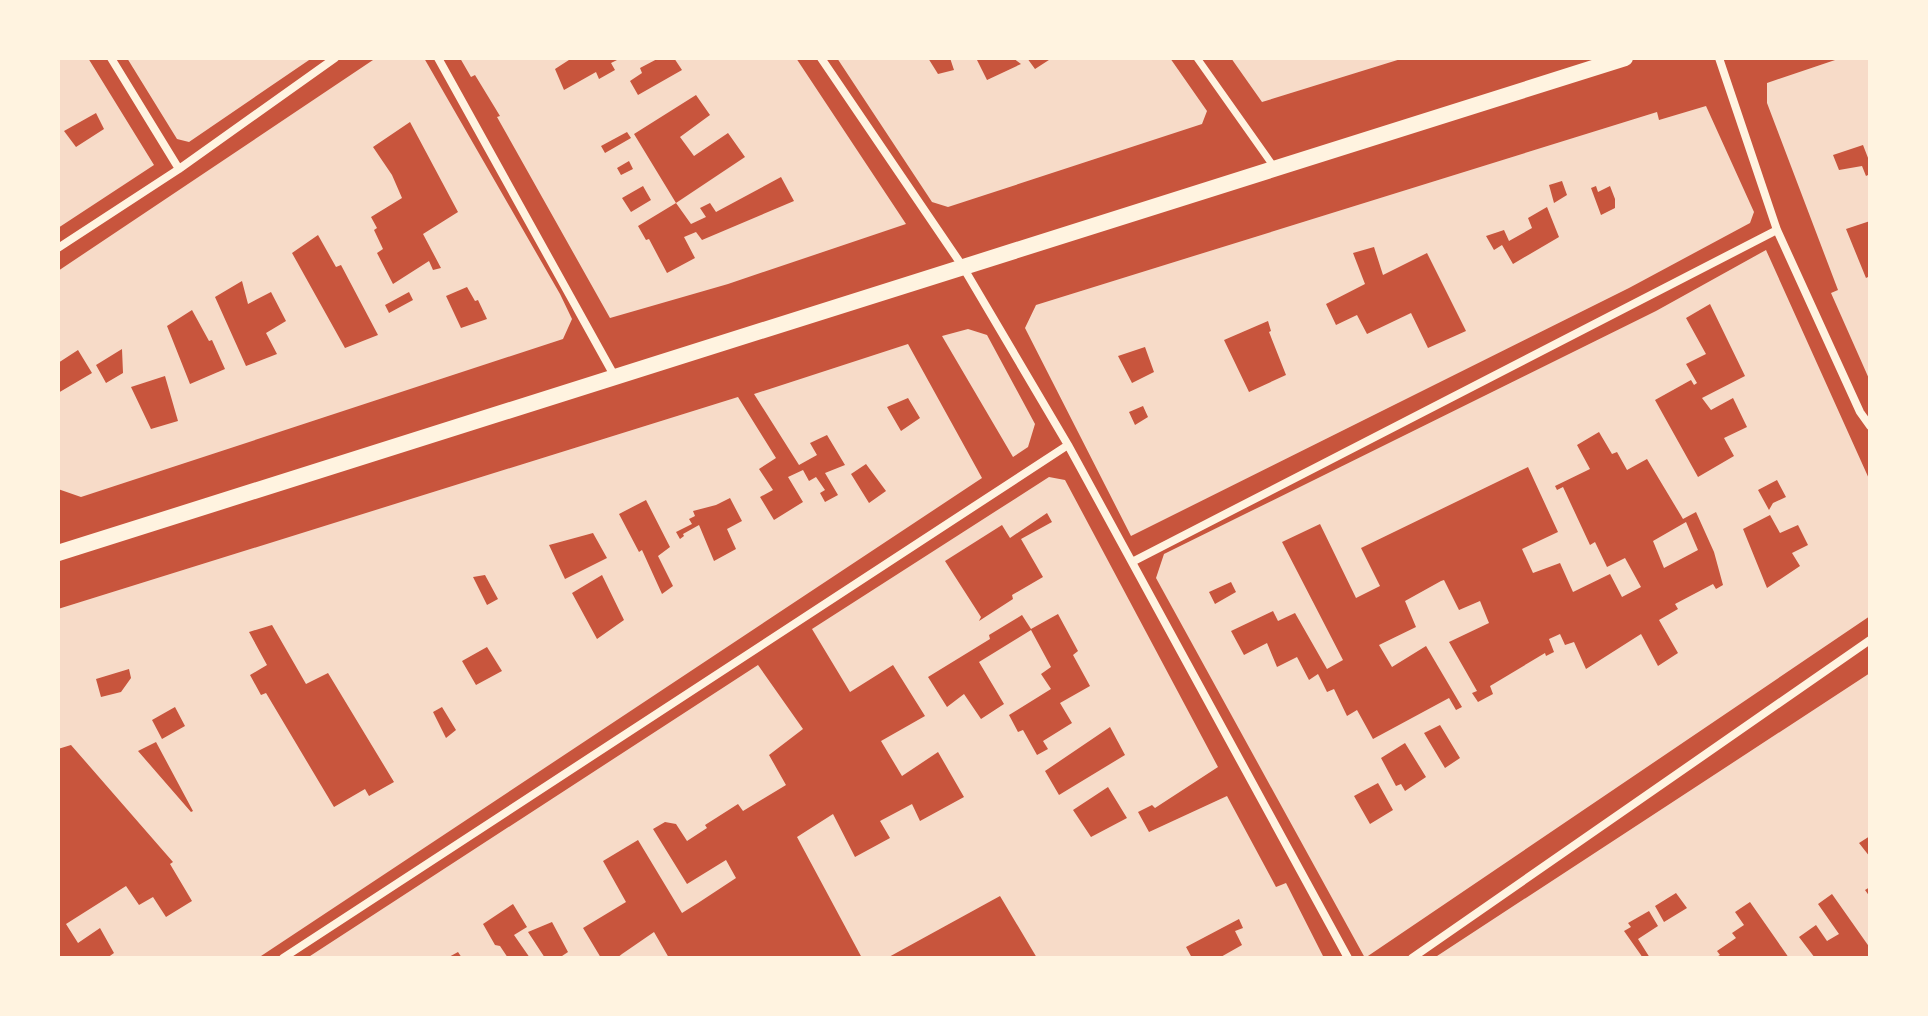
<svg xmlns="http://www.w3.org/2000/svg" width="1928" height="1016" font-family="Rubik,sans-serif">
<style>
.building{fill:#f7dbc8;fill-rule:evenodd}
.lines{fill:none;stroke-linecap:round;stroke-linejoin:round}
.pedestrian{stroke:#fff3e0;stroke-width:7}
.minor{stroke:#fff3e0;stroke-width:8}
.secondary{stroke:#fff3e0;stroke-width:16}
</style>
<rect width="100%" height="100%" fill="#c8553d"/>
<!-- building -->
<path class="building" d="M58,58h30l66,107 -96,63zM96,113l8,16 -28,18 -12,-16z
M127,58h185l-123,84 -12,-3z
M376,58h48l136,236 12,25 -9,20 -482,158 -23,-8v-96l34,-20 -14,-23 -20,13v-92zM410,122l48,90 -35,22 18,34 -8,2 -4,-9 -36,23 -16,-31 6,-4 -9,-19 3,-2 -6,-11 31,-19 -10,-23 -19,-28zM318,235l18,32 5,-2 37,70 -33,13 -53,-95zM242,281l6,23 23,-12 15,29 -20,12 11,21 -31,12 -31,-69zM467,287l8,14 3,-1 9,19 -26,9 -15,-32zM409,292l4,8 -24,13 -4,-8zM192,310l17,31 3,-1 13,29 -35,15 -23,-58zM122,349l1,24 -17,10 -10,-18zM165,376l13,45 -27,8 -20,-42z
M460,58h112l-17,11 9,21 32,-18 3,7 16,-9 -4,-7 10,-5h38l-19,10 2,5 -12,8 8,14 44,-25 -8,-12h122l110,166 -178,60 -118,34 -113,-201 3,-1 -25,-41 -4,2zM696,95l14,20 -30,22 14,19 34,-23 17,24 -69,46 15,21 15,-7 -6,-9 10,-5 6,9 65,-35 13,24 -92,39 -6,-8 -12,5 11,21 -28,15 -18,-34 -3,1 -8,-14 38,-23 -42,-69zM627,132l4,6 -26,15 -4,-7zM629,161l4,8 -12,6 -4,-7zM643,186l8,14 -20,12 -9,-14z
M837,58h91l10,16 16,-4 -4,-12h26l11,22 34,-16 -8,-6h14l8,11 17,-11h118l37,53 -5,13 -254,83 -16,-5z
M1231,58h173l-142,44z
M1841,58h29v105l-7,-18 -30,10 6,15 23,-4 4,10 4,-2v47l-24,8 20,49 4,-2v105l-39,-88 7,-3 -71,-187v-20z
M1706,106l48,106 -4,11 -121,65 -498,248 -106,-208 11,-23 621,-193 2,8zM1562,181l5,14 -13,8 -5,-18zM1596,186l2,6 12,-6 5,13v9l-14,7 -10,-27zM1547,207l12,30 -46,27 -11,-19 -8,5 -8,-14 18,-6 5,11 23,-13 -4,-10zM1374,247l9,28 44,-22 39,78 -38,17 -17,-35 -44,21 -10,-19 -21,10 -10,-21 39,-20 -12,-31zM1268,321l3,10 -2,1 17,43 -37,17 -25,-52zM1145,347l9,25 -22,11 -14,-27zM1143,406l5,11 -13,8 -6,-13z
M1766,250l104,231v135l-505,342 -209,-380 8,-24 492,-243zM1710,304l35,72 -43,22 9,12 22,-12 14,29 -23,11 10,18 -36,21 -43,-77 36,-20 3,5 3,-2 -11,-19 20,-10 -20,-36zM1599,432l13,22 5,-2 10,18 20,-11 36,60 13,-7 18,40 9,33 -7,4 -3,-5 -38,20 3,5 -19,11 19,33 -20,13 -17,-32 -55,35 -12,-27 -9,3 -5,-11 -11,5 5,13 -8,4 -1,-3 -55,33 3,8 -15,8 -6,-9 5,-2 -28,-49 40,-19 -9,-22 -21,9 -15,-30 -3,1 -36,20 11,26 -37,18 13,22 34,-21 36,61 -6,3 -7,-12 -76,41 -16,-29 -10,6 -13,-27 -7,3 -9,-18 -9,6 -12,-23 -20,10 -10,-24 -23,12 -13,-24 42,-20 5,10 17,-8 32,56 16,-9 -61,-118 38,-18 36,74 24,-12 -19,-38 167,-81 30,65 -36,17 11,24 27,-10 13,29 37,-18 12,23 19,-10 -16,-29 -18,9 -12,-25 -5,3 -27,-58 -6,3 -2,-4 35,-17 -13,-24zM1777,480l9,17 -13,6 -4,7 -11,-20zM1770,515l10,18 18,-8 10,20 -16,8 8,13 -33,22 -24,-59zM1231,582l5,10 -21,12 -6,-12zM1440,725l20,33 -15,10 -21,-35zM1405,743l21,34 -21,14 -4,-7 -5,2 -15,-28zM1378,783l15,27 -23,14 -16,-28z
M968,329l19,6 48,89 -7,23 -15,10 -71,-121z
M908,344l74,134 -724,480h-151l7,-5 -14,-25 -22,15 -12,-19 60,-38 13,19 14,-8 13,20 26,-16 -22,-37 3,-2 -102,-117 -13,4v-140l680,-212 38,61 -17,11 14,21 -13,7 14,23 29,-18 -15,-25 15,-7 6,11 7,-4 9,13 -5,3 5,9 13,-7 -13,-22 20,-8 -18,-30 -17,8 7,12 -18,10 -45,-71zM908,398l12,20 -19,13 -14,-24zM866,464l20,27 -17,12 -18,-29zM730,498l12,23 -15,8 9,20 -22,12 -15,-36 -16,9 1,2 -4,3 -4,-7 16,-8 -3,-5 6,-3 -2,-5 23,-6zM646,500l24,47 -12,9 15,30 -11,8 -20,-44 -3,2 -20,-38zM593,533l14,25 -42,21 -16,-34zM485,575l13,24 -11,6 -14,-28zM602,575l22,45 -27,19 -25,-46zM272,625l34,59 22,-11 66,109 -25,14 -4,-7 -31,18 -68,-114 -5,2 -11,-20 17,-10 -18,-33zM487,647l15,24 -26,14 -14,-24zM129,669l2,9 -10,14 -20,5 -5,-18zM175,707l10,19 -23,13 -10,-19zM442,707l14,23 -10,8 -13,-26zM156,742l37,69 -2,1 -53,-61z
M1049,477l16,3 153,287 -63,41 -3,-3 -14,7 11,20 78,-36 49,91 10,-4 38,75h-105l23,-13 -7,-14 8,-3 -4,-9 -53,28 6,11h-155l-37,-62 -113,62h-25l-65,-121 36,-23 22,43 35,-19 -10,-17 32,-17 8,17 44,-24 -26,-45 -36,24 -21,-35 44,-25 -32,-51 -43,27 -38,-63zM1047,513l5,9 -31,17 22,38 -31,18 1,4 -34,22 2,-4 -36,-56 57,-36 8,13zM1058,614l20,37 -5,4 17,31 -30,17 12,20 -29,18 5,8 -11,6 -14,-25 -5,2 -9,-17 42,-26 -10,-15 10,-7 -20,-37 -52,32 25,42 -23,15 -17,-25 -17,13 -19,-30 62,-38 -1,-4 33,-20 9,14zM1110,727l15,28 -66,40 -14,-24zM1108,787l19,31 -36,19 -18,-27z
M1686,522l12,28 -34,18 -11,-27z
M758,665l45,64 -34,26 17,30 -43,26 -5,-7 -33,21 2,3 -20,13 -11,-17 -11,-2 -12,7 34,55 39,-24 10,18 -38,25 -16,10 -44,-73 -35,21 23,41 -43,26 18,30h-42l9,-6 -16,-30 -24,10 17,26h-15l-16,-23 13,-8 -14,-23 -30,20 12,21 5,1 8,12h-46l-4,-6 -11,6h-140z
M1870,673v163l-11,7 11,14v30l-5,3 5,7v51l-38,-54 -14,10 21,30 -12,7 -11,-16 -17,12 16,21h-26l-39,-56 -15,10 9,13 -12,8 4,5 -19,13 3,4 -6,3h-64l-12,-19 20,-13 -9,-15 -21,12 3,4 -7,4 19,27h-209zM1676,893l11,15 -23,14 -9,-16z
M654,932l15,26h-52l5,-4z"/>
<g class="lines">
<!-- pedestrian -->
<path class="pedestrian" d="M1197,58l77,109"/>
<!-- minor -->
<path class="minor" d="M111,58l68,111
M438,58l177,319
M821,58l142,209 105,178 280,513
M1719,58l58,172 83,182 10,14
M58,248l121,-79 156,-111
M1132,562l645,-332
M283,958l785,-513
M1412,958l458,-318"/>
<!-- secondary -->
<path class="secondary" d="M58,553l1567,-495"/>
</g>
<!-- border -->
<rect width="1928" height="1016" fill="none" stroke="#fff3e0" stroke-width="120"/>
</svg>
